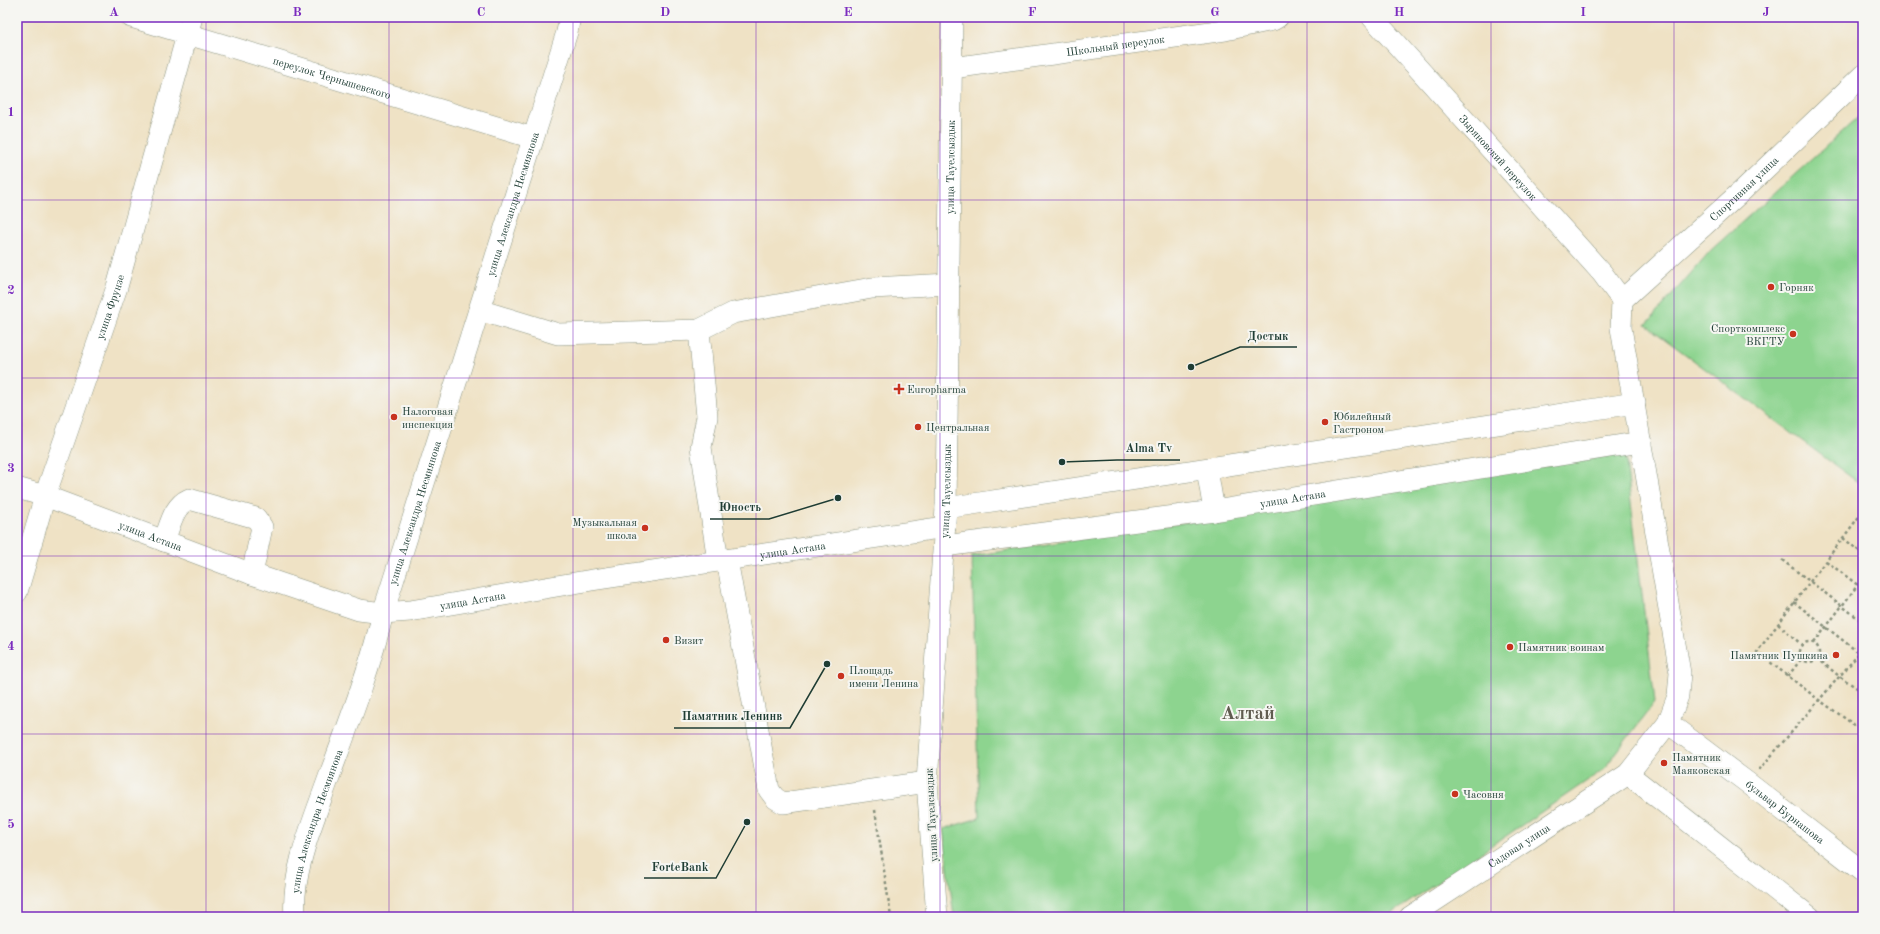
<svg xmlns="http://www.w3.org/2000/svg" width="1880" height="934" font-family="'Old Standard TT',serif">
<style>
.green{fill:#8dd48f;stroke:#568862}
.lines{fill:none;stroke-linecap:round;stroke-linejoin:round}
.minor-casing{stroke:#87907c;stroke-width:22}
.path{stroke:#87907c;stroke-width:2.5;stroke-dasharray:3 3;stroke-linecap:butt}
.minor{stroke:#fff;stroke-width:21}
.grid{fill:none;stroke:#7b2cbf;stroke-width:1;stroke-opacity:0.55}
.poi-dot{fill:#c8321e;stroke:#f6f6f2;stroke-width:1.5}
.labels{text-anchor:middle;stroke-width:4;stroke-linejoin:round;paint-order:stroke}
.street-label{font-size:11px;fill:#1f3d34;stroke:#f6f6f2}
.poi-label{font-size:11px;fill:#1f3d34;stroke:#f6f6f2;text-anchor:start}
.town-label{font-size:19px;font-weight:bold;fill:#605c50;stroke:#f6f6f2}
.leader{fill:none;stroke:#1f3d34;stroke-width:1.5}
.callout-dot{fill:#1f3d34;stroke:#f6f6f2;stroke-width:1.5}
.callout-label{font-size:12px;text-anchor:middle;font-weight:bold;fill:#1f3d34;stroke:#f6f6f2;stroke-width:4;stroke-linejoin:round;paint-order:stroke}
.neatline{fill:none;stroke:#7b2cbf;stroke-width:1.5}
.grid-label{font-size:13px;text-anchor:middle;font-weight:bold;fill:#7b2cbf}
</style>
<rect width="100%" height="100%" fill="#f6f6f2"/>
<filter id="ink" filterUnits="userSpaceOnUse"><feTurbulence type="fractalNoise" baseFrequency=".025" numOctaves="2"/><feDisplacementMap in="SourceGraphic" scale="8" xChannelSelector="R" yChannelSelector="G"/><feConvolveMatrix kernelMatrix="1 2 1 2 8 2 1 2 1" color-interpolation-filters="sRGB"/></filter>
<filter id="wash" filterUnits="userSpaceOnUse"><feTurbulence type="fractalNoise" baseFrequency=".012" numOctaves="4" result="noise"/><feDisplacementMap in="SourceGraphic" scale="16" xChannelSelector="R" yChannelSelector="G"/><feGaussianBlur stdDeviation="0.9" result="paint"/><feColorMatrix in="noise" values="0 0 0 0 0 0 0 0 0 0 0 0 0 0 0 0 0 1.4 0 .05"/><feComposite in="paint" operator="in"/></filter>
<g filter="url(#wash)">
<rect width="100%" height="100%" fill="#efe2c5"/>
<!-- green -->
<path class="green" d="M1863,113v373l-217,-161 65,-75z
M1625,453l30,249 -52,68 -216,147h-433l-11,-88 36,-11 -7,-262z"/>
</g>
<g filter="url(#ink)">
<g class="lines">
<defs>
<g id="minor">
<path id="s1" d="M131,17l402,121"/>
<path id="s2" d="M1372,17l230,256 20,27"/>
<path id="s3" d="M952,68l273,-38 48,-10 5,-3"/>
<path id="s4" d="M1622,300l121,-110 120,-115"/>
<path d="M479,310l79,24 141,-4 34,-17 139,-25 77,-4"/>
<path d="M699,330l8,87 -6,30 17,114"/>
<path d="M1207,469l7,42"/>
<path id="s5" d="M17,488l28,8 207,78 107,36 24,3 27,-2 182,-31 353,-53"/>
<path d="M946,508l689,-105"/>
<path d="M164,541c6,-15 9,-35 25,-42l67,19 6,9 -10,47"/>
<path id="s6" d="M944,546l270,-35 427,-69"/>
<path d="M727,560l42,230 6,8 8,5 144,-21"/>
<path id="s7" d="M17,592l28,-96 72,-209 75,-270"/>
<path id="s8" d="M1668,723l80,60 115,89"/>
<path d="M1628,774l182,143"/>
<path id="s9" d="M295,917c-4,-46 19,-97 34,-140 20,-54 41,-108 54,-164l184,-581 3,-15"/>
<path id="s10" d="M937,917l-10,-135 19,-274 6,-491"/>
<path id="s11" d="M1410,917l218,-143 40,-51 10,-27 2,-23 -59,-345 1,-28"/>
</g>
</defs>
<!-- minor casing -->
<use href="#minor" class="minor-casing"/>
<!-- path -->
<path class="path" d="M1863,515l-2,-1 -104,138 62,48 44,31
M1843,538l20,16
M1782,560l81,62
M1826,561l37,28
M1794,602l65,51
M1778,624l24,21
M1799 652a10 10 0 1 1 20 0a10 10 0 1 1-20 0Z
M1814,643l49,-65
M1817,658l22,18 24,16
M1788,676l14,-18
M1759,770l104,-121
M875,810l16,107"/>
<!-- minor -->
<use href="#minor" class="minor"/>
</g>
</g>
<!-- grid -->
<path class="grid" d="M206,17v900M389,17v900M573,17v900M756,17v900M940,17v900M1124,17v900M1307,17v900M1491,17v900M1674,17v900M17,200h1846M17,378h1846M17,556h1846M17,734h1846"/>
<!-- markers -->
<g class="poi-dot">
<circle cx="1771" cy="287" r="4"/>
<circle cx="1793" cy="334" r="4"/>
<path d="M897 383h4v4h4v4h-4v4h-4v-4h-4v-4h4z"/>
<circle cx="394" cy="417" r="4"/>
<circle cx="1325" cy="422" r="4"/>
<circle cx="918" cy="427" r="4"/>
<circle cx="645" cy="528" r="4"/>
<circle cx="666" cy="640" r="4"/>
<circle cx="1510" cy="647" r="4"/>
<circle cx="1836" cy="655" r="4"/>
<circle cx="841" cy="676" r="4"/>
<circle cx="1664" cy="763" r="4"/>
<circle cx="1455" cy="794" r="4"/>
</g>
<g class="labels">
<!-- street labels -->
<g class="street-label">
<text dy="4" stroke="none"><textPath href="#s3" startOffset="165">Школьный переулок</textPath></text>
<text dy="4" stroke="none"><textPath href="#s1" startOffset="210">переулок Чернышевского</textPath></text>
<text dy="4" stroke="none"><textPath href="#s2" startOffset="189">Зыряновский переулок</textPath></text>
<text dy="4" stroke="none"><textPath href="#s10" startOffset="751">улица Тауелсыздык</textPath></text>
<text dy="4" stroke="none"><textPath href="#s4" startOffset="165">Спортивная улица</textPath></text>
<text dy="4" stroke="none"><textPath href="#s9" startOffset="747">улица Александра Несмиянова</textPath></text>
<text dy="4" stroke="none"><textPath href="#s7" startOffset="300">улица Фрунзе</textPath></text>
<text dy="4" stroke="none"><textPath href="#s10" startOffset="427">улица Тауелсыздык</textPath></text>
<text dy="4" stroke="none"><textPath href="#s6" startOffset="352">улица Астана</textPath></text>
<text dy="4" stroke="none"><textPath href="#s9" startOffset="423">улица Александра Несмиянова</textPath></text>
<text dy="4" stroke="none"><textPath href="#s5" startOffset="142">улица Астана</textPath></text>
<text dy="4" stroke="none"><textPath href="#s5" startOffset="802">улица Астана</textPath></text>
<text dy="4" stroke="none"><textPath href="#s5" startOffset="478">улица Астана</textPath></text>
<text dy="4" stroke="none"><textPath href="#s8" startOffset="147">бульвар Бурнашова</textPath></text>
<text transform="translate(931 815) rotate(-93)" y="4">улица Тауелсыздык</text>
<text dy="4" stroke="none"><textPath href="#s9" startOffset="99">улица Александра Несмиянова</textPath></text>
<text dy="4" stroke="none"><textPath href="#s11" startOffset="130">Садовая улица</textPath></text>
</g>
<!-- poi labels -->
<g class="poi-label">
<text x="1779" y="291">Горняк</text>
<text x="1785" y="332" text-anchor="end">Спорткомплекс<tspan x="1785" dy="13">ВКГТУ</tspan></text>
<text x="907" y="393">Europharma</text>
<text x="402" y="415">Налоговая<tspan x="402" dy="13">инспекция</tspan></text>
<text x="1333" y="420">Юбилейный<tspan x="1333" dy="13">Гастроном</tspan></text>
<text x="926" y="431">Центральная</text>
<text x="637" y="526" text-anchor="end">Музыкальная<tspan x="637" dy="13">школа</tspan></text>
<text x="674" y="644">Визит</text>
<text x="1518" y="651">Памятник воинам</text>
<text x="1828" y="659" text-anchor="end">Памятник Пушкина</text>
<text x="849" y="674">Площадь<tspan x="849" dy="13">имени Ленина</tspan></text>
<text x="1672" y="761">Памятник<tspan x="1672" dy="13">Маяковская</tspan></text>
<text x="1463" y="798">Часовня</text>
</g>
<!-- town labels -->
<g class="town-label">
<text x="1248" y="719">Алтай</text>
</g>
</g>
<!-- callouts -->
<path class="leader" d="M1191 367L1240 347H1297M1062 462L1117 460H1180M838 498L769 519H710M827 664L790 728H674M747 822L716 878H644"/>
<g class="callout-dot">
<circle cx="1191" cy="367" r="4"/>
<circle cx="1062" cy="462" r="4"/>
<circle cx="838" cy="498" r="4"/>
<circle cx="827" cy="664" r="4"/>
<circle cx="747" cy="822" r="4"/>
</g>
<g class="callout-label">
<text x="1268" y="340">Достык</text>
<text x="1149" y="452">Alma Tv</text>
<text x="740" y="511">Юность</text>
<text x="732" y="720">Памятник Ленинв</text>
<text x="680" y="871">ForteBank</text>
</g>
<!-- margin -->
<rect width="1880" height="934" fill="none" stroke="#f6f6f2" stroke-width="44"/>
<rect x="22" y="22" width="1836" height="890" class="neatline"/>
<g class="grid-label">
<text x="114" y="16">A</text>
<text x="297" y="16">B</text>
<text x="481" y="16">C</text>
<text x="665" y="16">D</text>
<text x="848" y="16">E</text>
<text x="1032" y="16">F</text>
<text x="1215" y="16">G</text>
<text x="1399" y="16">H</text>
<text x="1583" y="16">I</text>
<text x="1766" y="16">J</text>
<text x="11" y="116">1</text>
<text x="11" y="294">2</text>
<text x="11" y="472">3</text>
<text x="11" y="650">4</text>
<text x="11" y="828">5</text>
</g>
</svg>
